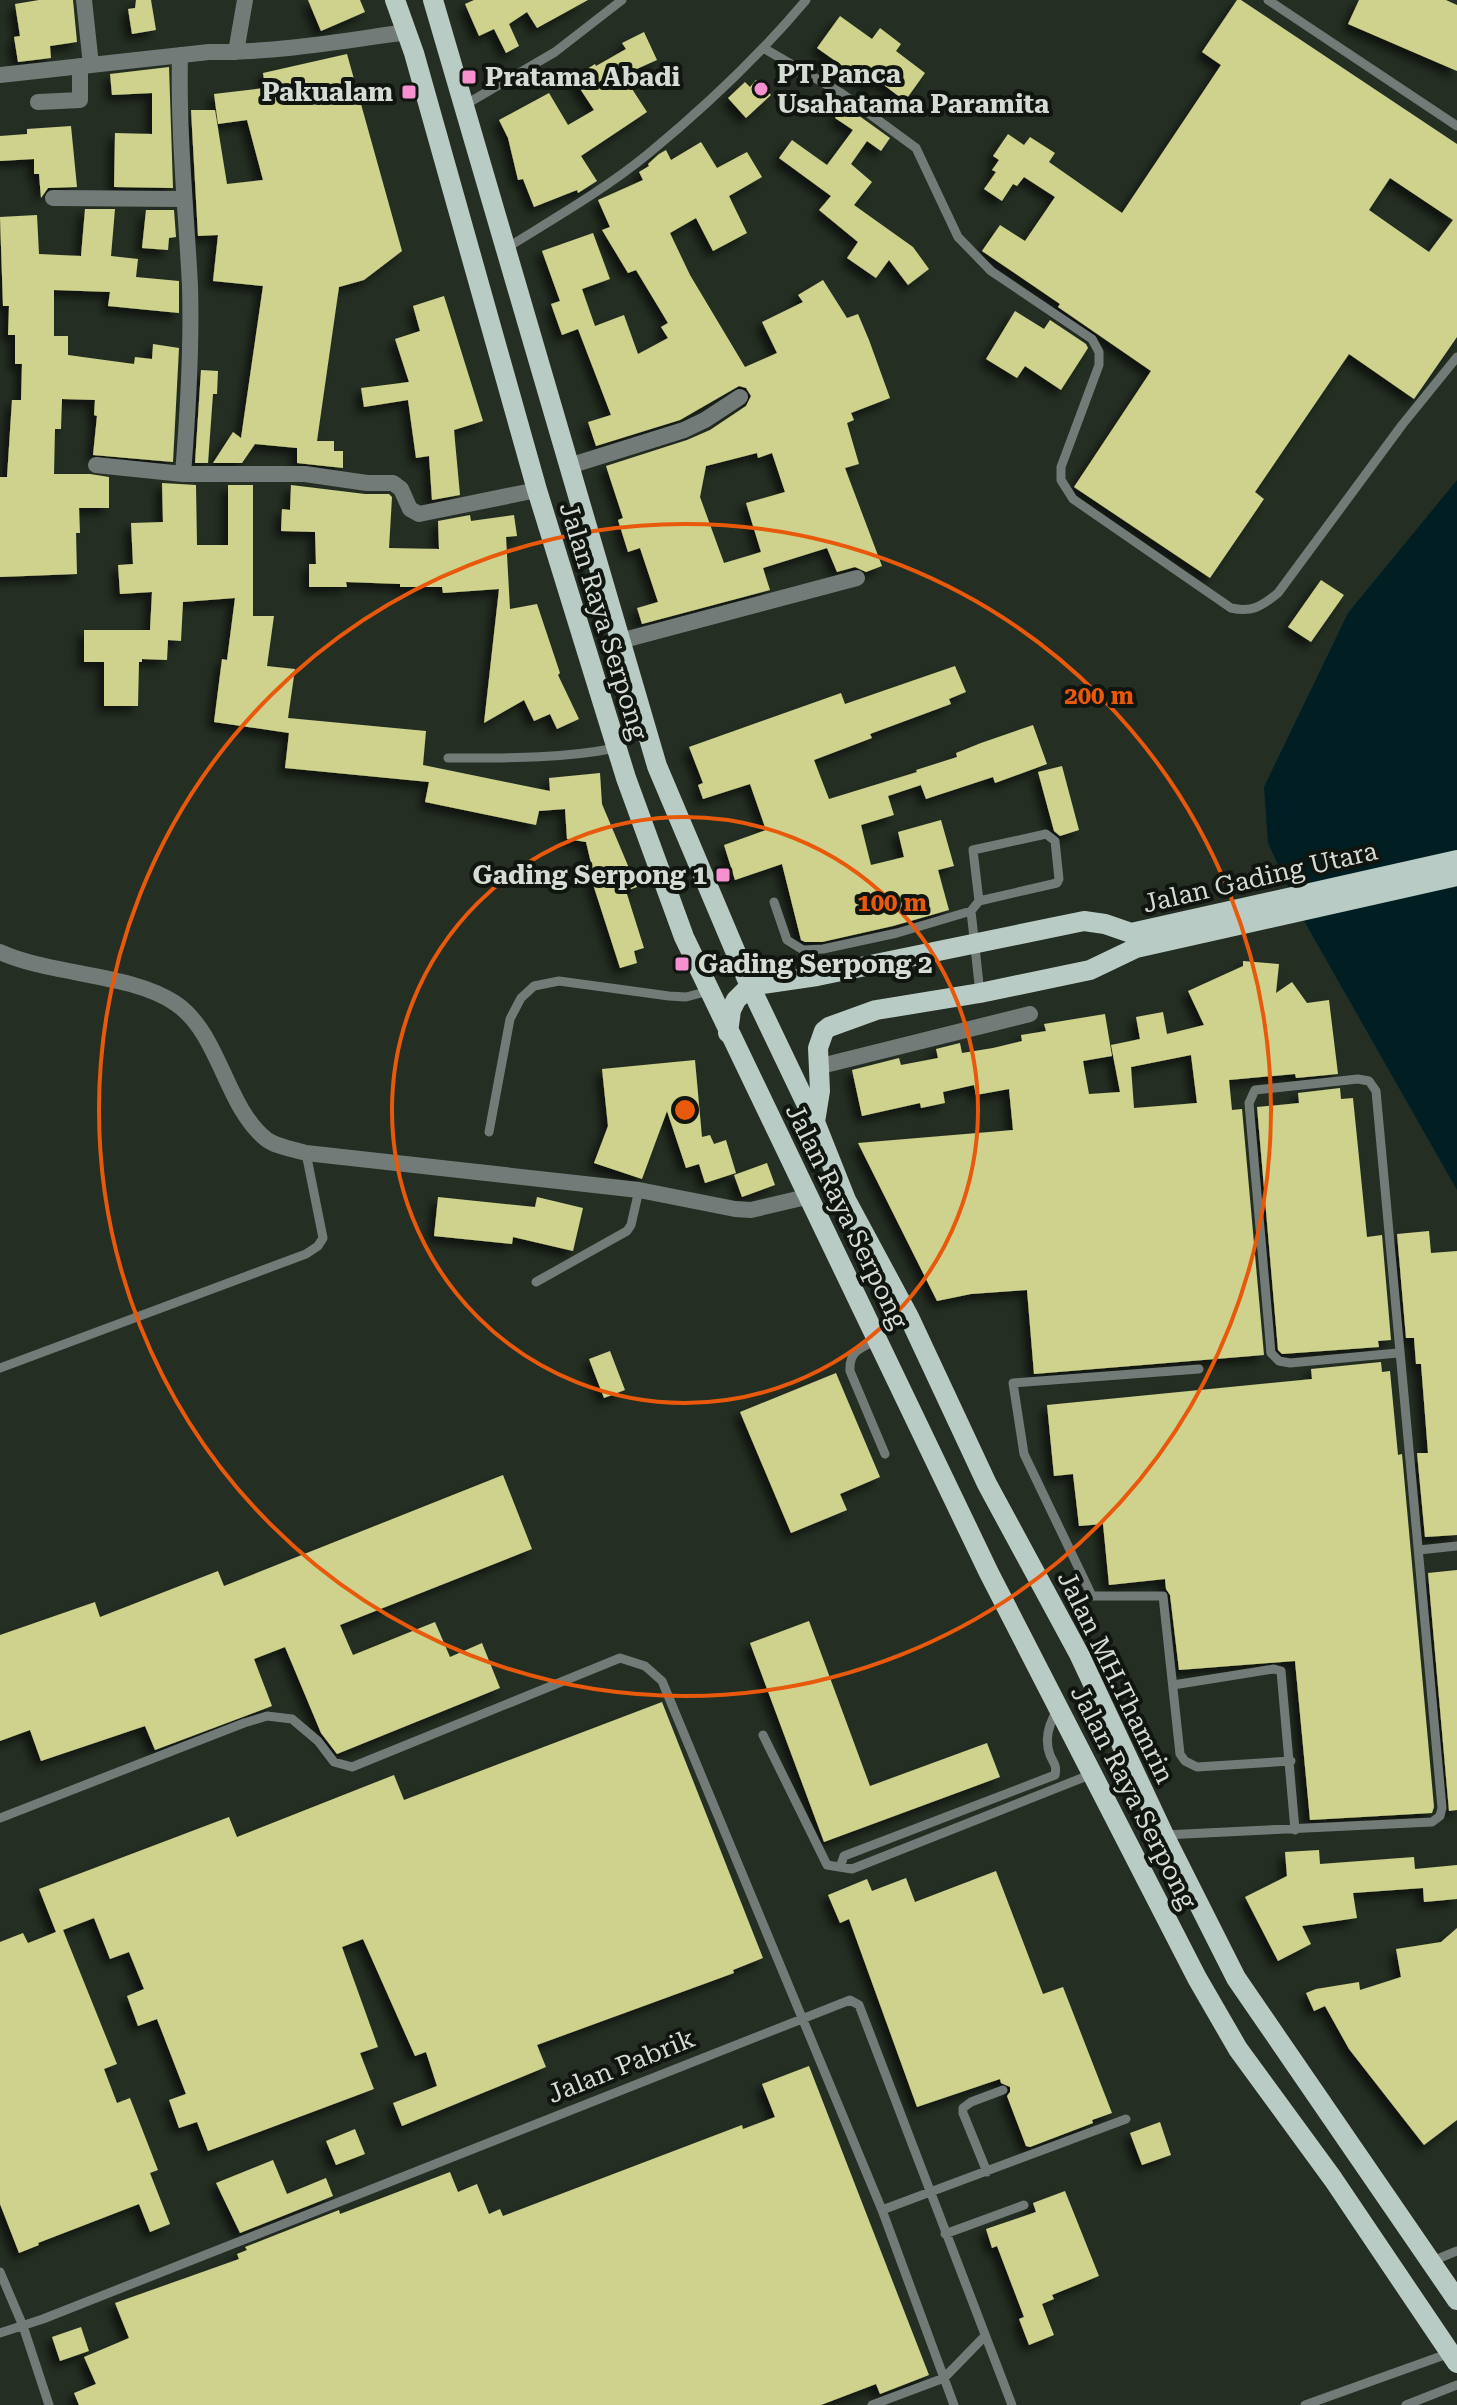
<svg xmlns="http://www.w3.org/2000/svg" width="1457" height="2405" font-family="'Roboto Serif',serif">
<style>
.water{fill:#011f22}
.building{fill:#cfd28d;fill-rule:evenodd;filter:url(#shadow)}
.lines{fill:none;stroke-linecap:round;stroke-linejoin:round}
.service{stroke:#727b78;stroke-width:9}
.minor{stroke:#727b78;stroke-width:16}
.primary{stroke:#b9cbc5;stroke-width:20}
.ring{fill:none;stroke:#e8590c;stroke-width:4}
.poi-dot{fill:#f690cf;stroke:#101510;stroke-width:3}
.labels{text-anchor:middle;stroke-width:8;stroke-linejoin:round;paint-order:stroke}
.poi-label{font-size:26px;font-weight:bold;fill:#d5dcd4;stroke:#101510;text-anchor:start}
.street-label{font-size:26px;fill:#d5dcd4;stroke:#101510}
.centre{fill:#e8590c;stroke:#101510;stroke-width:4}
.ring-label{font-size:24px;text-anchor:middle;font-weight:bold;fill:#e8590c;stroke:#101510;stroke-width:8;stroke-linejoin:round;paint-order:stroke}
</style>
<defs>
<filter id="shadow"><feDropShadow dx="-6" dy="6" stdDeviation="4" flood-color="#0009"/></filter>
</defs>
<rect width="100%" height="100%" fill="#242e22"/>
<!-- water -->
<path class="water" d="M1457,480v710l-154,-271 -35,-76 -4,-56 84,-174z"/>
<!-- building -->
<path class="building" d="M39,0h34l4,42 -27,4 1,12 -33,4 -4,-25 6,-1 -5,-32z
M136,0h15l5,30 -24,4 -4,-25 7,-1z
M308,0h52l5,12 -44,19z
M474,0h114l-51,28 -10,-16 -18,12 10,22 -13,7 -12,-24 -15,7 -14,-32z
M1237,0h4l216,144v193l-43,62 -65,-45 -94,138 9,7 -54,79 -136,-91 77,-116 -93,-64 2,-3 -78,-53 18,-26 25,16 30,-44 -31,-20 -7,9 -4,-2 -11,17 -18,-12 12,-17 -4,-2 7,-10 -6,-4 15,-22 16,11 6,-8 25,16 -6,9 73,51 99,-148 -19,-13zM1390,178l63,42 -24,32 -60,-42z
M1359,0h87l11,5v66l-109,-47z
M840,16l32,23 8,-11 21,16 -5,7 29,22 -20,28 -29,-22 -5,7 -54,-38z
M644,32l13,28 -34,15 24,37 -66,44 16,25 -19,12 -1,-3 -43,17 -11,-28 -5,1 -10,-42 -9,-18 50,-27 19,32 26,-15 -21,-32 22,-14 1,2 30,-17 -4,-6z
M347,54l55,197 -38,29 -25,7 -22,154h17v10h9v17l-46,-5v-15l-42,-4 -13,19h-29l20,-31 8,6 22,-152 -50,-5 5,-46 -20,1 -7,-126h24l12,74 36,-4 -16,-60 -29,4 -4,-30 51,-6 -2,-15z
M169,67l4,121 -59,-1 1,-54 37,1v-41l-40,2 -2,-21z
M756,80l15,15 -25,23 -18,-20 17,-16 5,5z
M844,105l46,33 -9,13 -14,-10 -16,23 21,18 -18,23 59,42 16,22 -21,16 -19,-25 -13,18 -29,-20 11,-16 -39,-32 12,-14 -52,-38 13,-18 35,25 26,-35 -18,-12z
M71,126l6,61 -29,1 -7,10 -2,-24h-5v-15l-34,2v-25l27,-2v-5z
M701,142l16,26 30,-16 15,25 -33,19 18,37 -34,18 -17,-33 -26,15 20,42 55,92 32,-14 -15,-31 41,-20 -5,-7 25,-15 24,38 11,-4 11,26 21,58 -39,15 3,7 -7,3 12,41 -14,4 37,98 -16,6 -11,-5 -18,5 -10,-24 -64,20 7,22 -128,34 -5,-16 21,-6 -18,-54 -12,4 -10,-32 5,-2 -17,-52 81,-26 23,-10 36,-24 5,-10 -5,-8 -7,-2 -59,34 -84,26 -8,-24 23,-7 -33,-86 -16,6 -11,-31 9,-3 -18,-50 51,-18 17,46 -28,10 13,37 29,-11 14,39 30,-16 -7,-11 7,-4 -32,-53 -8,3 -26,-43 8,-3 -12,-27 45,-20 -4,-8 10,-6 -1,-2 11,-10 7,-4 5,10zM757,453l1,5 14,-5 13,39 -39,11 15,49 -37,11 -24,-66 6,-31z
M85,209h30l-4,47 27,3 -2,18 43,4v32l-71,-7 2,-14 -56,-2v46h14v19l66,9 1,-7 17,2 1,-15 26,4 -6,114 -80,-7 4,-39 -3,-1 1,-15 -33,-1 -1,30h-6l-1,45h36l19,3v31h-30l1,25h-4l1,41 -77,3v-100h7l5,-77h9l1,-36h-7v-29h-7l1,-29h-6l-3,-89 37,-2 2,39 42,2z
M146,210h28l2,27 -7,1 -1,12 -26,-2z
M444,296l39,125 -29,9 6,65 -28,5 -3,-44 -13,2 -8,-58 -44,7 -3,-19 48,-6 -14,-43 25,-8 -7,-25z
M1015,311l29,18 6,-9 36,24 2,4 -27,42 -36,-24 -8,12 -31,-19z
M201,370l17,1 -1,23h-4l-5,69h-13z
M162,483l34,2 1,60h31v-60h25v131h21l-7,50 28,3 -7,49 138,13 -3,34 127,26 -1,-13 51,-5 2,31 35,83 -11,4 18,57 -10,3 3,12 -17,5 -29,-90 3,-2 -8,-34 -19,-3 -2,-30 -26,2 -3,14 -111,-23 4,-20 -144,-14 4,-35 -75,-11 8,-63 5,1 8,-62 -52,4 -2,39 -13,-1 -1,20 -25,-1v3h-3l-1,44h-34v-44h-20v-32h66l2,-38 -32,2 -2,-29 15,-1 -2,-41 32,-1z
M291,485l74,9h24l3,3 -3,51 50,1 -1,-28 32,-6 1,6 43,-6 3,21 -11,1 4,72 27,-5 23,69 -2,2 21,44 -22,10 -7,-15 -16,7 -10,-21 -40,23 15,-134 -56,4 -1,-6h-42v-3l-54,-2 1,5h-38v-23h7l-1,-32 -34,-1 1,-22 8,1z
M1321,580l23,15 -33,47 -23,-15z
M955,666l11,26 -17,7 2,5 -81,30 2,4 -58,22 15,39 88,-27 -1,-2 41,-13 -1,-4 25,-10 52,-18 14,39 -52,19 -2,-6 -67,22 -6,-16 1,2 -33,11 6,19 -33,10 10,40 33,-8 -6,-25 43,-12 13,46 -16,4 11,40 -56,16 -71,16h-17l-4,-2 -19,-76 -47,16 -11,-35 42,-15 -16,-46 -47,15 -5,-14 5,-2 -14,-36 152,-54 4,11z
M1062,766l17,64 -19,6 -6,-5 -16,-59z
M1243,961l36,3 -3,29 16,-11 15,21 22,-3 9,74 -42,4 -1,-4 -66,6 3,30 10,-1 22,246 -230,19 -7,-84 -56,4 -34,7 -79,-158 155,-13 -4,-41 -33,6 -2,-10 -31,7 2,11 -24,5 -1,-5 -58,13 -10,-46 47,-12 2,7 37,-7 -2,-9 24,-6 2,10 31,-5 29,-7 -1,-6 25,-4 -2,-7 61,-10 7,42 -29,5 6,33 31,-2 -9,-47 29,-6 -4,-22 27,-5 4,22 37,-9 -16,-34 55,-25zM1191,1055l6,48 -63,5 -3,-41z
M695,1060l7,77 8,-2 4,9 12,-4 10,33 -31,10 -6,-19 -13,4 -19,-57 -25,68 -48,-16 14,-37 -6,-57z
M1340,1088l1,11 12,-1 14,139 15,-2 9,105 -13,1 1,6 -97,7 -4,-4 -21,-243 42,-4 -1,-10z
M767,1163l8,22 -33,12 -8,-22z
M438,1197l97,10 2,-10 46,11 -10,43 -60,-14 -1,7 -78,-8z
M1429,1231l2,22 26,-2v284l-32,2 -8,-84h11l-7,-89h-5l-2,-26h-8l-9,-104z
M610,1351l15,39 -21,8 -15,-39z
M1381,1362l1,10 8,-1 8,84 4,-1 32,353 -2,6 -122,7 -15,-159 -116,9 -9,-75 -4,-6 -1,-10 -56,6 -6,-61 -24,2 -6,-52 -19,2 -7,-71 265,-26 -1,-10z
M836,1373l44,104 -40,17 7,16 -56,23 -51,-121z
M503,1475l29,74 -192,76 13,30 82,-33 15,35 32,-14 18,45 -163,66 -16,-21 -36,-86 -31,12 18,47 -117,44 -10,-24 -104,35 -11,-31 -30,11v-106l95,-33 5,15 118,-46 6,15z
M1457,1570v240l-8,1 -21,-238z
M809,1621l61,165 117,-43 13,34 -176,65 -74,-199z
M662,1702l101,256 -30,12 1,3 -197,72 9,22 -144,59 -9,-23 44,-17 -11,-34 -11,4 -52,-117 -21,8 36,100 -18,6 14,36 -166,62 -11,-29 -18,6 -10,-28 17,-6 -29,-75 -19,7 -11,-30 17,-7 -15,-37 -19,7 -16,-41 -31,12 54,134 -13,5 13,34 13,-5 28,72 -8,3 20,51 -20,8 -11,-28 -101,39 1,2 -20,8 -19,-49v-262l23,-9 5,10 28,-11 -17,-43 190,-72 8,20 157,-62 10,25z
M1319,1850l1,14 94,-7 1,12 42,-4v34l-33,3 -1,-14 -70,5 4,25 -55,8 9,18 -33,17 -33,-64 42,-21 -2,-24z
M996,1871l47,123 20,-7 49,126 -20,7 1,3 -63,24 -4,-1 -19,-50 3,-4v-5l-9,-4 -1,-4 -83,28 -68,-188 -9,4 -12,-28 39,-16 5,12 34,-13 9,24z
M1457,1928v192l-33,25 -75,-96 -24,-43 -11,5 -8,-18 10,-4 43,-7 1,8 41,-13 -5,-28 45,-7z
M809,2066l120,309 -49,19 -4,-10 -55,21h-742l-5,-12 22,-9 -12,-27 45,-19 -14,-35 124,-44 -2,-5 10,-4 -2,-3 94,-37 1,4 110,-42 8,20 19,-8 12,30 11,-5 3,7 239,-91 1,4 32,-12 -13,-33z
M1160,2122l11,33 -29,10 -12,-32z
M355,2129l10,25 -29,11 -10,-24z
M273,2160l14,34 39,-16 7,18 -93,37 -24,-50z
M1065,2191l34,85 -47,19 2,4 -12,5 12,31 -25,10 -10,-26 5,-2 -27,-71 -5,2 -6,-19 50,-17 -3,-9z
M81,2327l8,24 -29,10 -8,-24z"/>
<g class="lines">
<!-- service -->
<path class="service" d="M1268,0l189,126
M765,49l76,44 75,55 42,89 33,34 101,68 7,13v13l-38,102v13l12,19 158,109c21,5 31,-2 47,-15l124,-168 55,-68
M463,106l92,-54 67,-52
M505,249c48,-30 99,-59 143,-95 57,-47 111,-98 158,-154
M448,758c57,0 112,1 168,-10
M979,901l-6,-51 73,-16 9,7 4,38 -2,4 -78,18 -8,10 9,82
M774,902l13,38 16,10 20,-1 74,-16 74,-22
M489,1132l21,-113 11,-21 13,-12 25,-5 110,15 17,1 23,-6
M536,1282l91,-51 4,-6 8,-35
M877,1340c-17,8 -28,11 -27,31l35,83
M0,1368l306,-114 12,-8 5,-8 -17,-85
M1199,1369l-186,14 11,71 68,142h71l17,158 5,7 12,6 94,-6
M1419,1550l38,-4
M1173,1685l101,-16 7,2 14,159
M763,1735l64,130 25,4 240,-95
M0,1818l244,-95 23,-7 25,3 26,22 16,21 18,5 268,-109 25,8 17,15 220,529 72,195
M1164,1835l268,-13 8,-6 2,-8 -66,-717 -7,-10 -11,-2 -103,11 -6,13 22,250 8,8 11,2 108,-10
M840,1867l4,-11 211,-81c2,-10 -1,-11 -5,-20 -6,-16 -1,-32 8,-46
M987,2172l-24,-59v-5l8,-6 32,-12
M882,2210l244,-91
M945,2234l79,-29
M1430,2262l27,-11
M0,2272l23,54 26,79
M0,2333l43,-14 807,-319 9,5 153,400
M872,2405l72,-27 41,-42
M1305,2405l145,-52
M1406,2405l51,-20"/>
<!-- minor -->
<path class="minor" d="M84,0l7,65
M236,52l9,-52
M180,55c-2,77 6,153 10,231 2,63 -2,126 -7,188
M0,75l209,-23c66,1 133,-11 198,-20
M38,102l42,-2v-34
M53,198l130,1
M96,465l87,9h122l62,9h26l8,6 9,20 9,5 118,-24
M569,466l115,-36 21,-10 35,-23
M620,641l237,-63
M0,952c50,23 130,21 175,51 45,30 50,103 91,136 10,8 28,10 40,14l333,37 96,19 16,1 55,-13
M817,1067l213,-53"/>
<!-- primary -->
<path class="primary" d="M395,0l19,53 123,437 89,288 58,159 305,636 208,405 41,71 95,130 124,184
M433,0l224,766 93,220 65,136 31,78 63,117 78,167 92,170 85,181 72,143 221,322
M728,1033l3,-23 5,-10 14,-14 67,-10 267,-55 21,3 26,9 326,-73
M815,1122l5,-31 -2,-43 6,-17 5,-4 47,-17 104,-17 110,-23 46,-22 321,-72"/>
</g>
<!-- distance rings -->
<g class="ring">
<circle cx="685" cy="1110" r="293"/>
<circle cx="685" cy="1110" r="586"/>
</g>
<!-- markers -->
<g class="poi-dot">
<rect x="461" y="69" width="16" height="16" rx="4"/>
<circle cx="761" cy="89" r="8"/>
<rect x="401" y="84" width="16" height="16" rx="4"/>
<rect x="715" y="867" width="16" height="16" rx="4"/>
<rect x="674" y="956" width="16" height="16" rx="4"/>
</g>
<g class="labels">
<!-- poi labels -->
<g class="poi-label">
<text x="777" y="83">PT Panca<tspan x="777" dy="30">Usahatama Paramita</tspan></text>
<text x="485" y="86">Pratama Abadi</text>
<text x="393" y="101" text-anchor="end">Pakualam</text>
<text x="707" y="884" text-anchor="end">Gading Serpong 1</text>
<text x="698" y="973">Gading Serpong 2</text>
</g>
<!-- street labels -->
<g class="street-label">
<text transform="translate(604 621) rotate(73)" y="9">Jalan Raya Serpong</text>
<text transform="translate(1260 877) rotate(-13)" y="9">Jalan Gading Utara</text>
<text transform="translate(847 1216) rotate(64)" y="9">Jalan Raya Serpong</text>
<text transform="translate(1116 1677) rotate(64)" y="9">Jalan MH.Thamrin</text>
<text transform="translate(1134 1797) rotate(63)" y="9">Jalan Raya Serpong</text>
<text transform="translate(621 2066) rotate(-22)" y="9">Jalan Pabrik</text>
</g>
</g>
<circle cx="685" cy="1110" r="12" class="centre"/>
<g class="ring-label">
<text x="1099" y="704">200 m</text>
<text x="892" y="911">100 m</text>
</g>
</svg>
